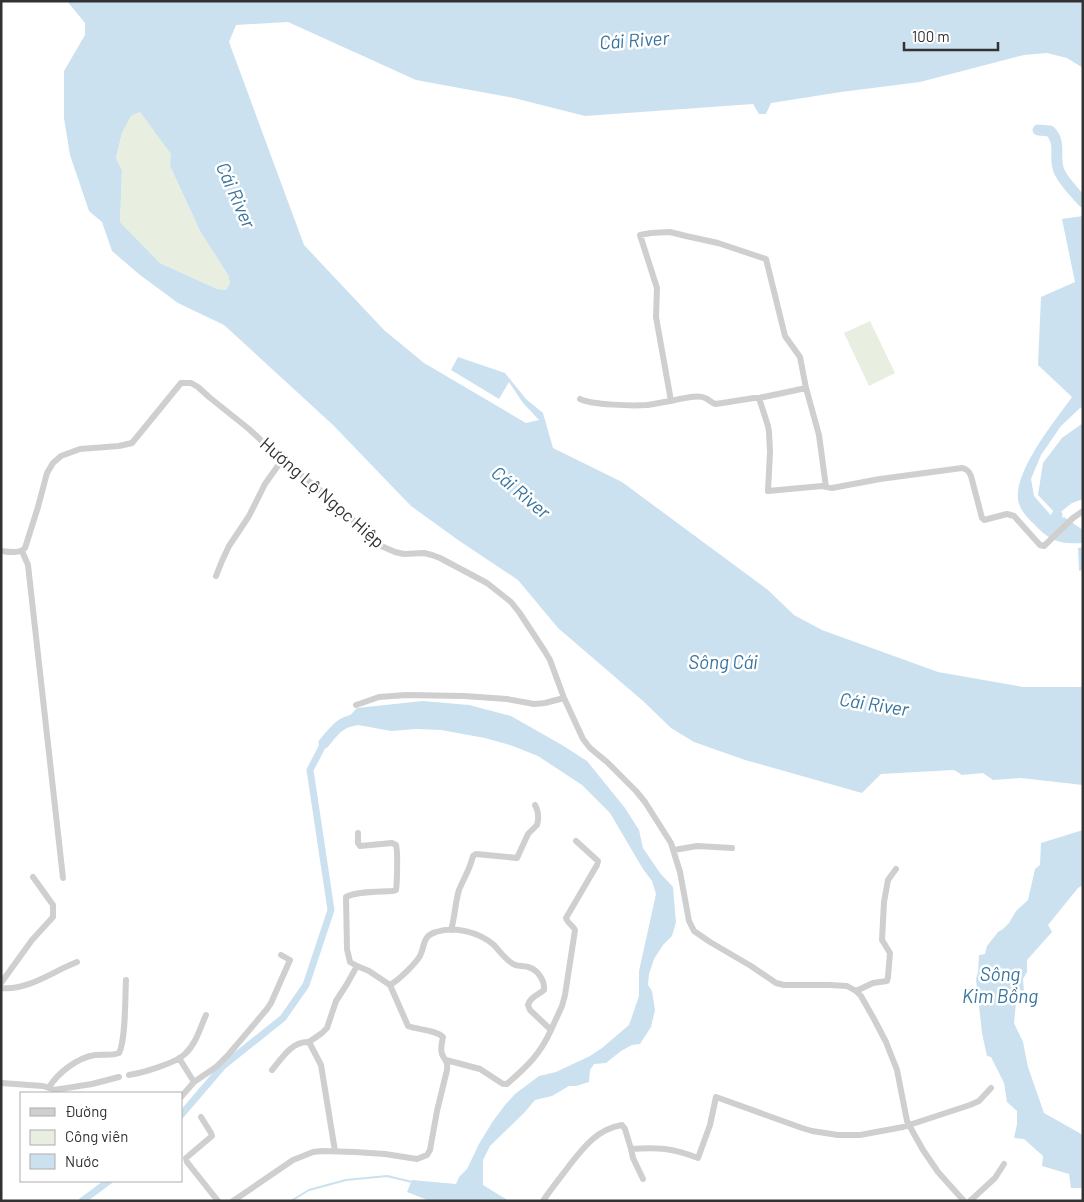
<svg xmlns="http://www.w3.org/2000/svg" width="1084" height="1202" font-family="Barlow,sans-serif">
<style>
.green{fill:#e8efe0}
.water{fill:#cbe1f0;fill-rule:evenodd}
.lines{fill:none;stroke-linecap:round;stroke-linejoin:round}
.stream{stroke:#cbe1f0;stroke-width:2}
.canal{stroke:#cbe1f0;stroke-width:7}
.river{stroke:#cbe1f0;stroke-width:11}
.street{stroke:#cfcfcf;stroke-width:6}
.labels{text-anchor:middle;stroke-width:5;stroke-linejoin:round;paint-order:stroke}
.street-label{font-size:18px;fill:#323232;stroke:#fff}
.water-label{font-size:19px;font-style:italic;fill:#38749d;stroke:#fff}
</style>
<rect width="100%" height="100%" fill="#fff"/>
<!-- green -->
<path class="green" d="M140,112l32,42 -2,12 30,65 28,44 2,8 -4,7 -9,-1 -57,-26 -40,-41 2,-52 -6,-12 6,-25 9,-17z
M870,321l25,52 -26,13 -25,-53z"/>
<!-- water -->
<path class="water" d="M67,1h1016v67l-16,-10 -20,-5 -23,2 -104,27 -79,10 -70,11 -5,11h-7l-6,-10 -168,12 -71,-18 -98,-18 -128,-58 -52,3 -7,17 75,203 80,85 40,33 102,60 13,-3 -16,-17 -14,-21 -10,17 -48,-29 7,-13 47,16 21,26 17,14 10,35 69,34 146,108 26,25 28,15 116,42 85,15h60v98l-62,-7 -28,2 -10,-7 -21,2 -8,-5 -73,4 -19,19 -117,-33 -51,-18 -23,-14 -28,-27 -85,-73 -40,-48 -60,-40 -47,-34 -78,-81 -109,-100 -46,-22 -38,-28 -28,-24 -10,-29 -13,-11 -19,-56 -6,-37v-47l21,-36v-12zM140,112l31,42 -1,12 30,65 28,44 2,8 -4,7 -9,-1 -57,-26 -40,-41 2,-52 -6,-12 6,-25 9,-17z
M1083,216v191l-3,1 -19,18 -20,29 -10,24 3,17 21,24 9,-3 19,13v13c-23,1 -32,-1 -48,-18 -6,-6 -13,-12 -16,-21 -9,-29 36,-83 53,-107l-34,-32 3,-68 34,-15 -13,-63z
M1083,423v76l-11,4 -15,12 -19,-20 5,-32 19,-25z
M1083,547v23l-4,1 -1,-23z
M423,701l46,4 42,11 51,29 25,16 38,47 14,22 4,18 17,25 13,14 3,35 -4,14 -9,9 -9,14 -5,15 -1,11 4,6 3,19 -4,17 -11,17 -8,1 -11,6 -15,12 -12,1 -4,6 -1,12 -13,4h-7l-17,10 -17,4 -11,13 -34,33 -7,14v25l26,16h-79l-23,-9 5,-12 44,4 3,-7 8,-8 12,-25 14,-23 12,-16 10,-11 24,-18 17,-4 34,-16 12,-8 27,-23 10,-29v-25l17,-77 -4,-13 -9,-12 -33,-56 -28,-28 -44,-29 -28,-11 -25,-7 -44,-8 -25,-1 -25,2 -33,-6 -13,3 -21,15 33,-35z
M1083,830v55l-5,3 -30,37 4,7 -25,28v12l-4,7 1,14 -8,10 -2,20 9,19 5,25 16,46 39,22v53h-12l-2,-14 -27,-8 1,-10 -19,-17 -10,-1 3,-14v-13l-10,-9 -3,-19 -13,-26 -4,-1 -5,-23 -6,-54 2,-7 1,-17 6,-1 2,-8 11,-14 5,-3 6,-6 7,-12 12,-11 7,-31 5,-4 1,-22z"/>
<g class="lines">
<!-- stream -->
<path class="stream" d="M291,1201l18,-11 37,-10 41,-4 25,6"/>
<!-- canal -->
<path class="canal" d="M181,1115l42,-49 60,-48 23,-33 25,-75 -21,-140 14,-27
M82,1201l27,-20"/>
<!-- river -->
<path class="river" d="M1038,130l12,1c13,13 2,28 10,42 5,10 16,21 23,29
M1047,526l8,-6 2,-5
M324,743c9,-11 16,-21 30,-23"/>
<!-- street -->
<path class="street" d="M759,398l47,-10
M580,399c12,6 53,7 67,6 8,-1 16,-3 24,-4
M826,487l-7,-52 -13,-47 -6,-31 -15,-21 -19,-77 -48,-16 -32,-7 -16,-4 -19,1 -11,2 17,53 -1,29 15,84c9,-2 27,-7 34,-3 5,2 6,5 11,6l38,-6h5l9,28 1,6 1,20 -2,39 54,-5 10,2 48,-9 82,-11c5,1 7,3 9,8l11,42 2,2 23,-6 7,2 26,29 4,1 29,-28 10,-7
M1,551c8,1 18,3 24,-3l13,-41 9,-34 6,-10 8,-7 19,-7 39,-3 13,-3 49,-60h10l7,4 11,10 40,32 33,31 47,37 50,48 16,7 9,2 20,-1 8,2 8,3 47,25 24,19 8,10 25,38 6,10 14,38 19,41 7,9 17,14 29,29 9,11 26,41 9,29 9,49 5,10 16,11 41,24 25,17 8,2h46l17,1 9,5 5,5 13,23 12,23 11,28 10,51 7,13 9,16 15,22 26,29
M22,551l6,14 35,313
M216,576l6,-15 7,-15 20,-30 16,-32 17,-24
M356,705l23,-8 27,-2 58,1 43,3 27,5 11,-1 19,-5
M674,850l23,-4 35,2
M451,930c4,-13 4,-27 8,-40 5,-12 11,-21 14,-34l3,-2 41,4 11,-24 9,-9c2,-7 2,-13 -2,-20
M1,983l31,-43 21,-23v-12l-20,-28
M390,985c9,-5 25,-21 30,-29 5,-10 2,-20 16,-24 19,-6 43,0 58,13 6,7 11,14 19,19 5,3 10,1 15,3 9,2 17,13 16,23 -6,5 -14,7 -16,15l2,5 21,20c-11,25 -25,37 -44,54h-4l-23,-15 -34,-9
M1,988c27,3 52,-17 76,-26
M856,991l17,-8 14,-2 1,-4 2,-24 -8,-13 2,-38 4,-22 8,-11
M551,1030l11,-24 3,-11 10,-65c-2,-5 -8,-7 -9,-12l31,-53 1,-4 -22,-20
M179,1058l15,24
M272,1070c10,-12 20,-29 37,-28
M129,1075c13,-2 47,-12 56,-21 11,-10 15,-26 21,-39
M1,1083l42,3 9,3
M49,1087c10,-15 28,-29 46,-32 9,-1 16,1 24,-2 7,-13 6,-57 7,-73
M54,1090l38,-6 27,-7
M181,1097l13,-15 22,-15 13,-13 38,-45 4,-6 19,-43 -9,-5
M201,1117l10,16 1,3 -26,22 1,4 31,39
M631,1149l2,9 10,21
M335,1151l-14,-86 -12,-23 13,-9 5,-5 9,-27 11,-17 10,-18
M233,1201l60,-41 20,-8 9,-1 33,1 30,2 32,5 10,-4 3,-5 7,-39 10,-41c1,-9 -2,-9 -5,-16 -2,-5 0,-12 1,-17 -7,-7 -25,-7 -35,-11l-18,-41 -21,-14 -12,-5 -7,-4 -3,-13 -1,-52c11,-6 33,-5 46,-6l4,-1c1,-6 2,-40 0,-45l-4,-2 -32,3 -2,-3v-10
M543,1201c8,-12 17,-23 26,-35 14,-18 28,-37 53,-41l3,4 6,20c27,-2 41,-1 67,9l12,-33 6,-28 86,31 10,3 26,4h22l43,-8 67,-22 9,-4 12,-13
M970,1201l25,-23 9,-14"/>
</g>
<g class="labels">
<!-- street labels -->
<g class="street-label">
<text transform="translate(322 493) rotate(41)" y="6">Hương Lộ Ngọc Hiệp</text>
</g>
<!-- water labels -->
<g class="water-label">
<text transform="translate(634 40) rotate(-4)" y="7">Cái River</text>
<text transform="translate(236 195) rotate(66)" y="7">Cái River</text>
<text transform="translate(521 492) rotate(40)" y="7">Cái River</text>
<text x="723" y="669">Sông Cái</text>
<text transform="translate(874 704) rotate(9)" y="7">Cái River</text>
<text x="1000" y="981">Sông<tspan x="1000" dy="22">Kim Bồng</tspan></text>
</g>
</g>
<!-- border -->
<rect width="1084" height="1202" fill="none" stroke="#323232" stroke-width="5"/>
<!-- legend -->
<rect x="20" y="1092" width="162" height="90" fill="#ffffff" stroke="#adadad"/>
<rect x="30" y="1108" width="25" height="8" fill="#cfcfcf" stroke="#adadad"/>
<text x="65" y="1117" font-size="15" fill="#323232">Đường</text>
<rect x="30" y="1130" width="25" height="15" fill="#e8efe0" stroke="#adadad"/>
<text x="65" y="1142" font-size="15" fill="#323232">Công viên</text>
<rect x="30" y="1154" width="25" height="15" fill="#cbe1f0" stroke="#adadad"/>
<text x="65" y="1167" font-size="15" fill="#323232">Nước</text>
<!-- scale -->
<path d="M904 42v8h94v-8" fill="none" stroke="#323232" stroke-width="2.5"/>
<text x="912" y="42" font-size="15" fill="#323232" stroke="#ffffff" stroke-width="4" paint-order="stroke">100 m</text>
</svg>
